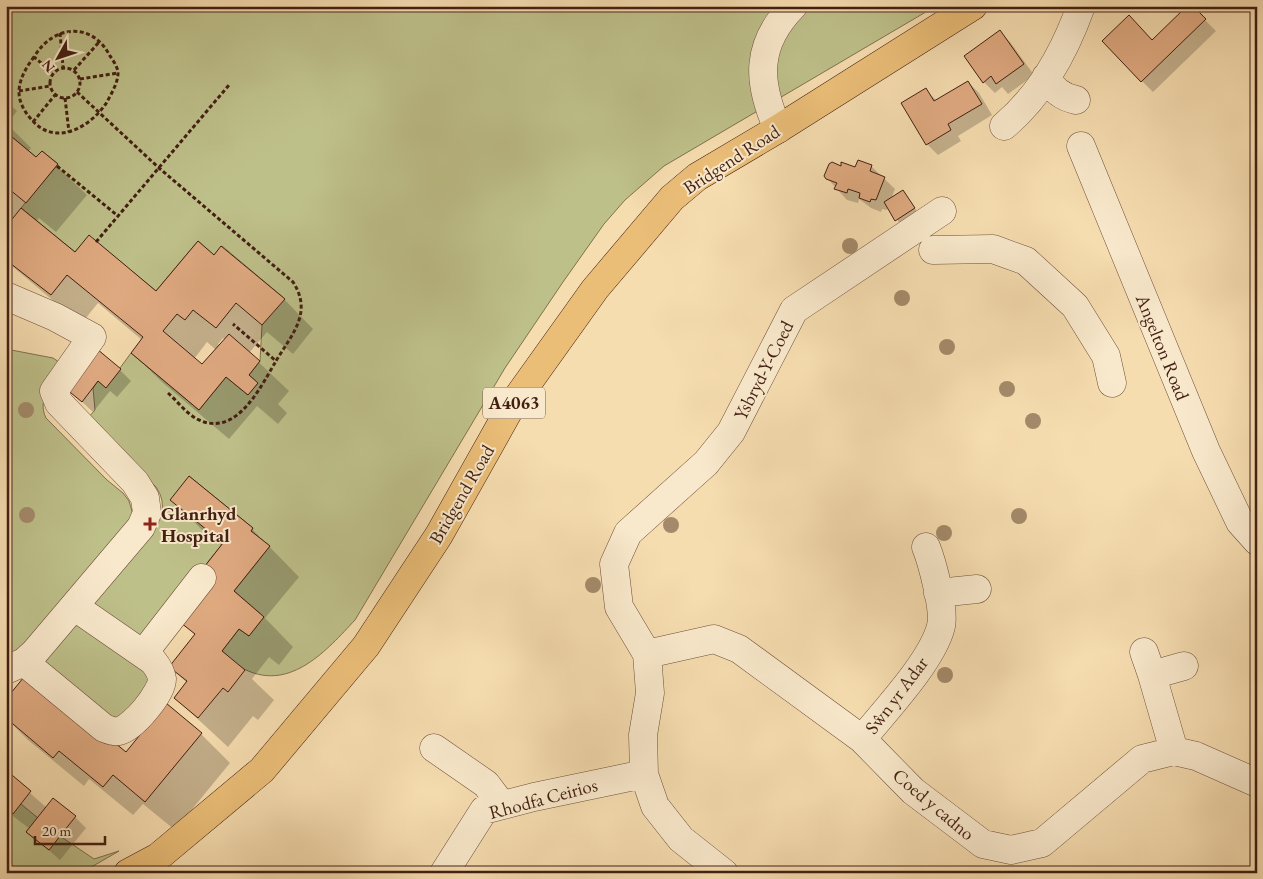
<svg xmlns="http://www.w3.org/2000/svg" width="1263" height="879" font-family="'EB Garamond',serif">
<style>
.green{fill:#bec08a;stroke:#80704e}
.shadow{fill:#0003;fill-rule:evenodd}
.building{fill:#e0aa81;stroke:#421f12}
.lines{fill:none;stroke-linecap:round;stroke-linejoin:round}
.minor-casing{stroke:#6f4e3a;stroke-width:29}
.major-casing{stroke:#421f12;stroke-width:29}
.path{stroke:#421f12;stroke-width:3;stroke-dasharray:4 2.5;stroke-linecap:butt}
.minor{stroke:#f9e9cc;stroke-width:28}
.major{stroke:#ebbe78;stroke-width:28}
.tree{fill:#a48a6a}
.poi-dot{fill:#8f2418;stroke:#f9e9cc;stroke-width:2}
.labels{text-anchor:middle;stroke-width:4;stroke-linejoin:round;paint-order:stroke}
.shield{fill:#f9e9cc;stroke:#795c4a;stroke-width:1}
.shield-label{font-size:18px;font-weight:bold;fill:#421f12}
.street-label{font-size:19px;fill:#421f12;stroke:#f9e9cc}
.poi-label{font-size:19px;font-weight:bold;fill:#421f12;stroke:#f9e9cc;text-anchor:start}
</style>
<rect width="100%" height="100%" fill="#f6ddb0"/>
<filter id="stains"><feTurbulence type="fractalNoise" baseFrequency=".004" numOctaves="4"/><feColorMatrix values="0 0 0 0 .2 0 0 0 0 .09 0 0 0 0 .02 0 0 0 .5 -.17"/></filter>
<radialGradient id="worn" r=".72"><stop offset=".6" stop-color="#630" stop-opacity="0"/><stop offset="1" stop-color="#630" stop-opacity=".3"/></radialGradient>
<!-- green -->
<path class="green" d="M6,6h930l-272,160 -39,34 -21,24 -41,58 -58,86 -150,252c-28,30 -64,71 -109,50 -9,-4 -17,-13 -24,-19l17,-22 10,7 15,-19 -30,-26 36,-45 -19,-15 2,-3 -64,-52 34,67 -76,96 -55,-28 2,-17 67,-78c3,-12 1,-20 -5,-29l-68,-69 7,-8 -2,-22 5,-7 8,6 25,-34 68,57 27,-33 22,18 10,-12 -9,-8 11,-14 2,-36 22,-27 -62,-52 -8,9 -16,-14 -42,50 -67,-55 -14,16 -54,-44 37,-44 -16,-13 -6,6 -30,-25z
M6,349l47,9 12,8c-11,16 -29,32 -19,52l61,62 16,13 6,8 5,17 -128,146z
M70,618l85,58 -35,43 -9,-1 -66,-52 -3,-16z
M21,804l17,14 -12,14 23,18 11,-14 34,23 25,-8 -38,22h-75v-65z"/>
<!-- shadow -->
<path class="shadow" d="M1201,16l15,15 -63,61 -11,-11 11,-40z
M1000,32l10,10 24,33 -26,19 -6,-7 -7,6 -11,-11z
M968,82l11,11 13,22 -34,21 3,5 -23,14 -11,-11 -1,-54 11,11z
M6,101l11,10 -10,13 24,24 -3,4 9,7 5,-7 45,43 -31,37 -17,-14 -3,4 39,32 82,39 57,-36 70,42 29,30 -20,25 -26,-22 -18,21 40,38 -11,13 9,9 -9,11 -21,-18 -28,33 -67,-57 -30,-29 10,-13 -44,-37 -17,21 -75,-63zM223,338l2,2 -5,6 -2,-2zM207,342l9,8 -14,15 -8,-6z
M871,166l24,23 -4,10 12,-7 16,22 -18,11 -13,-18 -1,3 -5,-1 -1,3 -10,-4 -12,-9 -1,4 -11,-3 -20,-22 15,-10z
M120,370l11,11 -14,16 -7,-6 -17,21 -27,-25z
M172,500l80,29 47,48 -34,41 28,29 -14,18 -10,-8 -17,22 22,21 -16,20 -5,-4 -25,31 -53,-49 12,-15 -16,-16 25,-31 -13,-13 39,-77 -21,-17z
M6,718l120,36 75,-20 29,29 -55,67 -32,-26 -10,11 -44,-36 -5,7 -56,-46z
M6,772l41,36 28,9 11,11 -26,32 -32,-28 2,-3 -24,-18z"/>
<!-- building -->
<path class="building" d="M1187,6h6l13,13 -65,63 -39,-41 27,-26 23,25z
M1000,30l24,34 -28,20 -5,-8 -8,7 -19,-27z
M968,81l14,23 -34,20 3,6 -25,15 -25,-42 25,-15 8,13z
M6,132l30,25 6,-6 16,13 -32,39 -17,-14 -3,3z
M858,160l14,5 -2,6 15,6 -9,23 -5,-1 -1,3 -11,-4 1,-5 -12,-4 -1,4 -13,-4 3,-6 -11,-4 -2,-3 5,-12 3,-2 9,4v-4l14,5z
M903,190l12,18 -20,13 -11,-19z
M21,208l54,44 14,-17 67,56 42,-50 16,14 7,-9 64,53 -23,26 -26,-22 -20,25 -23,-18 -8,10 -8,-6 -14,17 39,33 27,-30 31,27 -11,14 9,8 -10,12 -22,-18 -27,33 -68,-57 12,-16 -76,-62 -16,20 -45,-35v-39l3,2z
M97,349l24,20 -15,19 -8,-7 -16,21 -17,-14z
M189,476l64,52 -2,3 19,15 -36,45 30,26 -15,19 -10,-7 -17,22 23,19 -17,22 -5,-4 -25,30 -24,-20 13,-17 -18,-14 26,-33 -14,-11 20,-52 22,-28 -53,-43z
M24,677l42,26 60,49 40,-49 36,30 -57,69 -32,-27 -10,12 -44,-36 -6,7 -47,-40v-19z
M6,770l25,21 -18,23 -7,-6z
M53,798l23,18 -27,34 -23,-18z"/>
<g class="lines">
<defs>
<path id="minor" d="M1046,77c7,13 16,20 30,23
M1004,126c37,-31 61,-75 77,-120
M778,129c-21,-47 -23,-84 15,-123
M1081,146l125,305 34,71 17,19
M933,250l60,-1 33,12 49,45 31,50 6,27
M6,296l49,21 37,20 -38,54 5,12 76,79 10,16 2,15 -6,14 -106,125 -11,10 -18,8
M938,593l39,-4
M1144,652l8,23
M143,654l59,-76
M647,654l67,-15 25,10 123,90 51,52 70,53 28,6 31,-7 100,-84 32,-8 22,5 61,27
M24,662l80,66c5,2 10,4 15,3 14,-3 43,-38 43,-52 -1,-7 -5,-13 -9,-18l-78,-54
M862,739c23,-28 71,-79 79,-113 4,-16 -9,-64 -15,-79
M434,748l52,36 16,21
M1174,751l-22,-76 32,-9
M444,873l40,-63 50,-13 110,-23
M724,873l-43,-34 -26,-33 -11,-32 -1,-39 7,-42 -3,-39 -28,-47 -5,-43 14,-31 78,-70 25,-31 63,-122 148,-99"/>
<path id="major" d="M128,873l30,-16 104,-87 104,-124 73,-111 73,-130 83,-116 77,-91 25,-21 81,-48 195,-123"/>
</defs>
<!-- minor casing -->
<use href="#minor" class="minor-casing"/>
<!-- major casing -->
<use href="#major" class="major-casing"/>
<!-- path -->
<path class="path" d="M60,33l3,34
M34,57c-7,9 -15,22 -15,35 0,10 5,19 12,27 24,29 60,8 76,-17 4,-8 11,-19 11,-29 0,-5 -5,-13 -8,-17 -18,-35 -57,-31 -76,1l19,16
M50 83a15 15 0 1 1 30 0a15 15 0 1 1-30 0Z
M74,70l26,-29
M80,79l38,-6
M19,91l31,-5
M77,92l82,76 134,114c20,31 -1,52 -17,79l-43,-37
M65,98l4,34
M33,122l22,-27
M57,166l61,50
M96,242l133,-157
M168,393c9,8 18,20 29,26 39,20 63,-31 79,-58"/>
<!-- minor -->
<use href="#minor" class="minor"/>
<!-- major -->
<use href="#major" class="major"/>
</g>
<!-- trees -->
<g class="tree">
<circle cx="850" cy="246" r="8"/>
<circle cx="902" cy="298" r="8"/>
<circle cx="947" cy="347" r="8"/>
<circle cx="1007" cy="389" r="8"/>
<circle cx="26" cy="410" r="8"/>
<circle cx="1033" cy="421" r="8"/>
<circle cx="27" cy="515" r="8"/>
<circle cx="1019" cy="516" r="8"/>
<circle cx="671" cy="525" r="8"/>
<circle cx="944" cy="533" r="8"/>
<circle cx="593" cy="585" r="8"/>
<circle cx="945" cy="675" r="8"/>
</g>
<!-- markers -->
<path class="poi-dot" d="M147.5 516.5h5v5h5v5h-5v5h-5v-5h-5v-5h5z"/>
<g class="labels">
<!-- shield labels -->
<rect class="shield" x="483" y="387.5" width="62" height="31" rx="4"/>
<g class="shield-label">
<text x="514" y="409">A4063</text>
</g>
<!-- street labels -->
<g class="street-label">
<text transform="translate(731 159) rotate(-33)" y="7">Bridgend Road</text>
<text transform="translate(1163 347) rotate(68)" y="7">Angelton Road</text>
<text transform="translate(763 370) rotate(-63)" y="7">Ysbryd-Y-Coed</text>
<text transform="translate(461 494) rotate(-60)" y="7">Bridgend Road</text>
<text transform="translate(896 695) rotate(-53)" y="7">Sŵn yr Adar</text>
<text transform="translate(543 798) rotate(-15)" y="7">Rhodfa Ceirios</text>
<text transform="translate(934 804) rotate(40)" y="7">Coed y cadno</text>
</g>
<!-- poi labels -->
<g class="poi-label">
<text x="161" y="520">Glanrhyd<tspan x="161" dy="22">Hospital</tspan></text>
</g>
</g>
<!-- margin -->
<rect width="1263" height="879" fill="none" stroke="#f6ddb0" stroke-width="25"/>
<rect x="8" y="8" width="1248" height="864" fill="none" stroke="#421f12" stroke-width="2.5"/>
<rect x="12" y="12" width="1238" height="854" fill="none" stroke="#421f12"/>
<!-- north arrow -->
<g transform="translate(58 58) rotate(230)" stroke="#f9e9cc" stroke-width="4" paint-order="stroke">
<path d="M0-4L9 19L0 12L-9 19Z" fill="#421f12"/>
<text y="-8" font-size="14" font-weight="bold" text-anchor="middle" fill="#421f12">N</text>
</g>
<!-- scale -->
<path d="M35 836v8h70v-8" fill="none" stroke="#421f12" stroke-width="2.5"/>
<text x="42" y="836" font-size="15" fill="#421f12" stroke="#f9e9cc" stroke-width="4" paint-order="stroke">20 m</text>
<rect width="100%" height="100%" filter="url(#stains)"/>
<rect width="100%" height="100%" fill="url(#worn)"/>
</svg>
